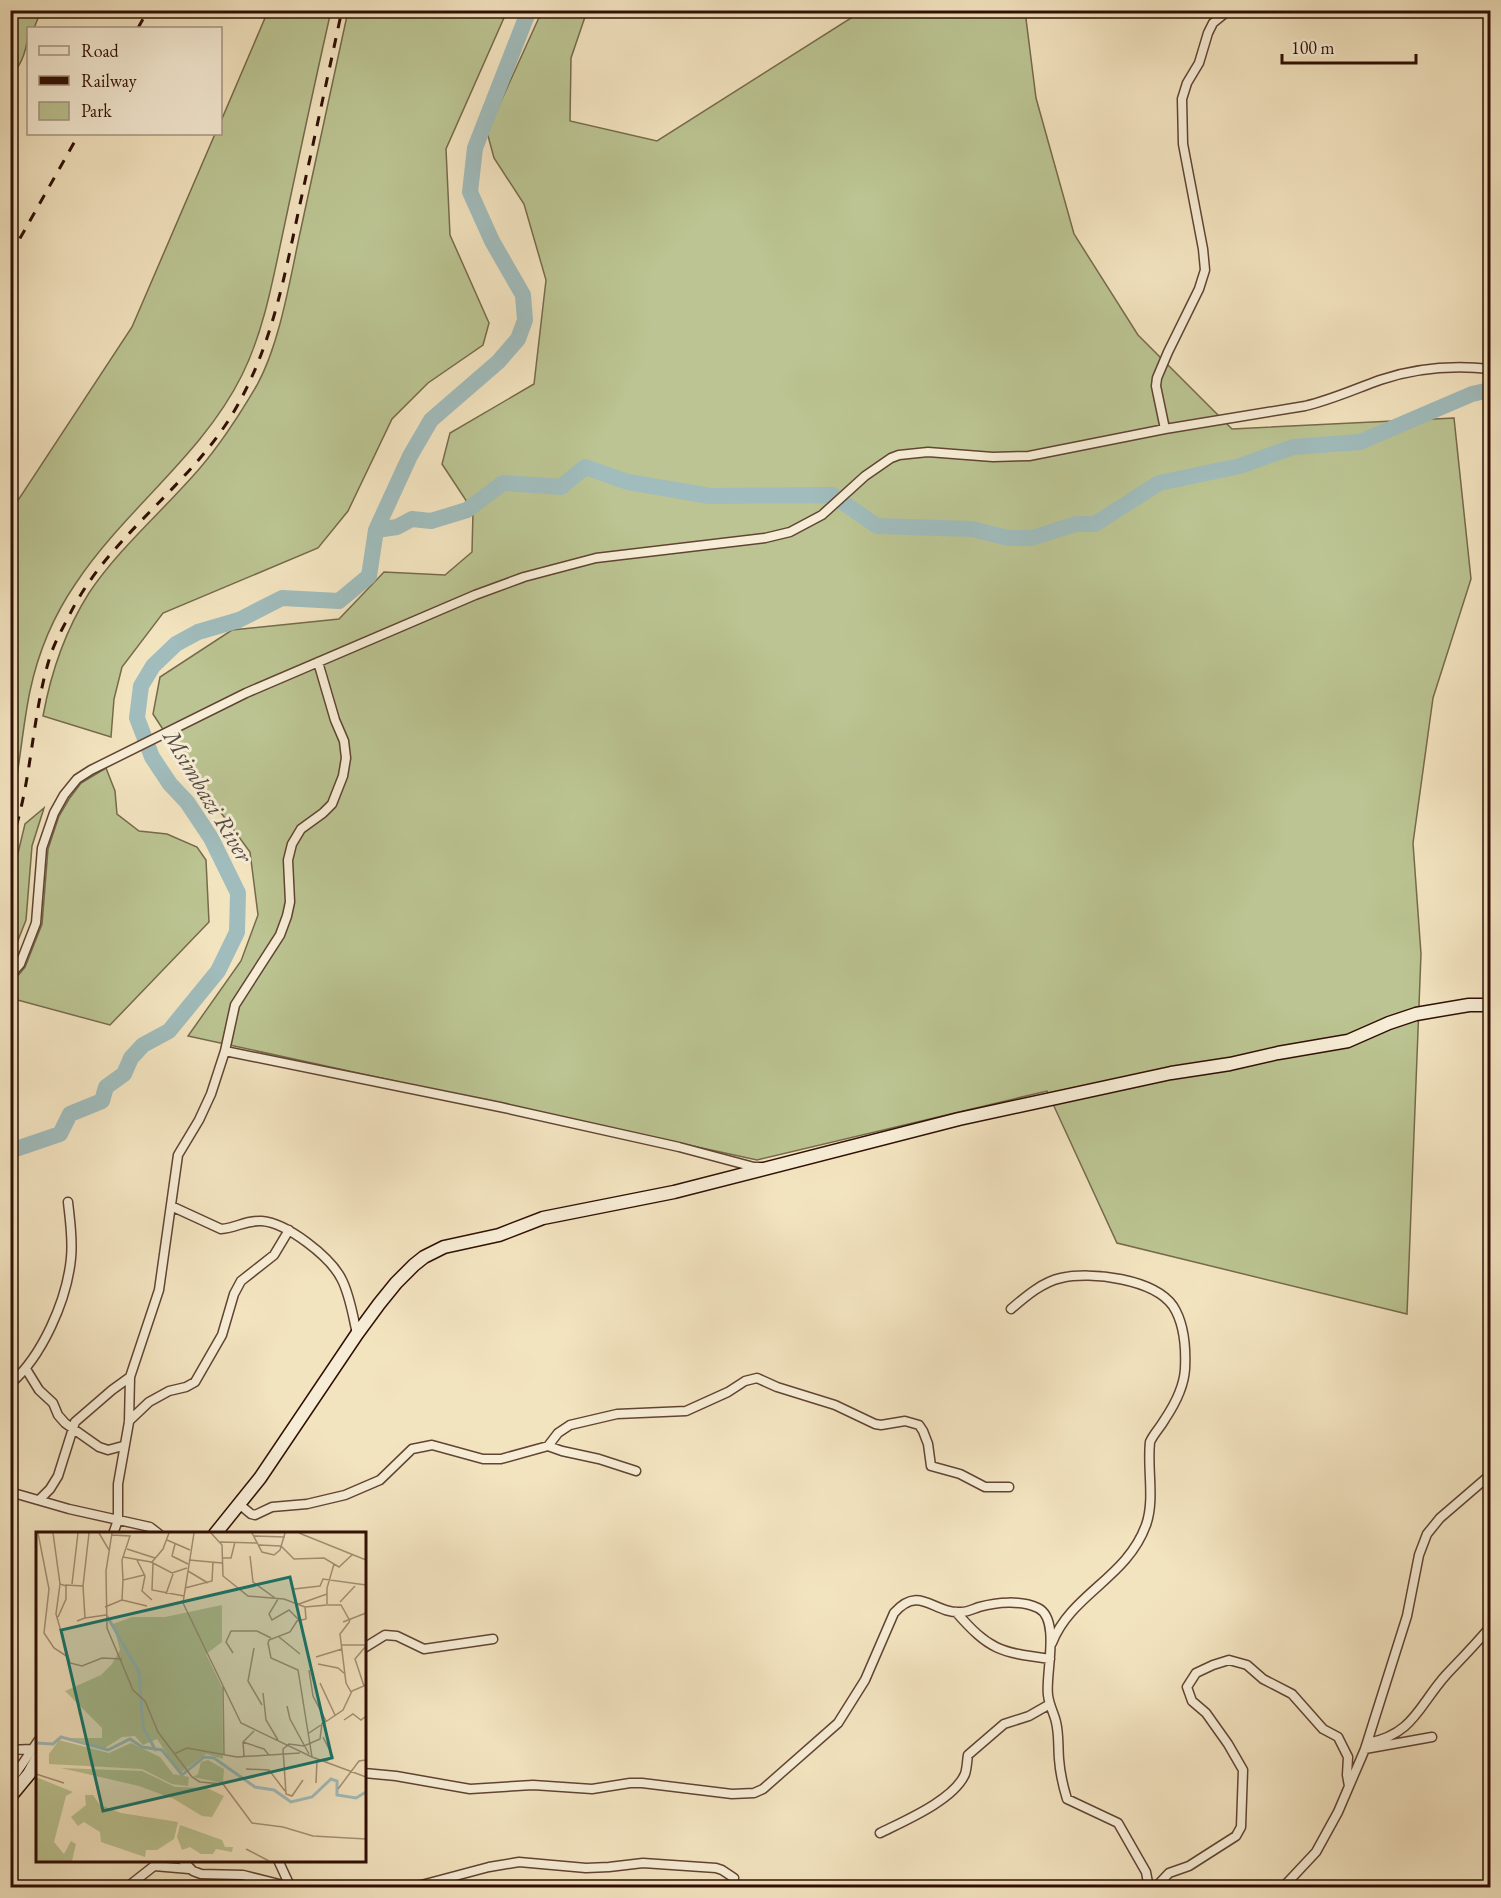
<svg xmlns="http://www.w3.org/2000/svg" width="1501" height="1898" font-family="'EB Garamond',serif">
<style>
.green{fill:#bbc492;stroke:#766a4b;stroke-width:1.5}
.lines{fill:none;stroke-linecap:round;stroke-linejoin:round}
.river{stroke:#a0bcbc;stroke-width:16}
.street-casing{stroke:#614433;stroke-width:11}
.secondary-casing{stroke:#300f04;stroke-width:15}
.street{stroke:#f7edd6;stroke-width:8}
.secondary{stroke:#f7edd6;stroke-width:12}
.rail{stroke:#300f04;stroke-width:3;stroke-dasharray:10 10;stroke-linecap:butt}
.labels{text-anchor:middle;stroke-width:6;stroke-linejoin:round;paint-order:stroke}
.water-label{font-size:24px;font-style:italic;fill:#574c44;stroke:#f7edd6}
.inset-river{fill:none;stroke:#a0bcbc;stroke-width:3}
.inset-road{fill:none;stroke:#a58f75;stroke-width:1.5}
.view{fill:#0f766e;fill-opacity:0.15;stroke:#0f766e;stroke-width:3}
.inset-edge{fill:none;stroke:#300f04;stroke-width:3}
</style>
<rect width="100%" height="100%" fill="#f3e4c0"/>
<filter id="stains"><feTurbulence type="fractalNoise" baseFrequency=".00333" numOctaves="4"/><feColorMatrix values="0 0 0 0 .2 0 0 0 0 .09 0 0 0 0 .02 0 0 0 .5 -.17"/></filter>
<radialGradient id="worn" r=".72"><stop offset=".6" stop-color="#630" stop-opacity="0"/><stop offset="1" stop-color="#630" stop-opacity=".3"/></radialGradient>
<!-- green -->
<path class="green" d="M11,10l30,1 -7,17h-6c0,18 -5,35 -17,48z
M268,11h63c-16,70 -31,141 -46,212 -11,50 -20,106 -43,152 -40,81 -117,134 -166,208 -22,32 -38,70 -46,108 -8,38 -10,78 -19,116v-296l121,-184 83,-193h5l1,-13z
M348,11h159l-61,138 4,86 39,88 -6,22 -55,38 -36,36 -44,92 -30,37 -155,65 -41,54 -8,32 -3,38 -68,-21c8,-44 22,-85 46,-123 31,-46 75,-83 111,-125 22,-26 40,-54 57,-83 23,-42 33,-106 43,-152 16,-74 32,-148 48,-222z
M542,11h45l-16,47 -1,63 87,20 205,-130h163l11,87 38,136 64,101 94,94 222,-11 17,161 -38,119 -20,145 8,111 -14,360 -290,-71 -70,-152 -290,69 -569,-124 53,-75 17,-46 -8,-63 -62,-84 -35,-54 7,-37 72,-47 107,-11 45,-47 61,3 27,-23 1,-41 -31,-47 8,-31 84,-49 12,-104 -22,-76 -30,-46 -7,-26z
M106,768l9,23 2,23 22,17 28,3 30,13 9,13 3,62 -99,103 -100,-27 1,-14 14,-17 17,-43 6,-75 11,-33 10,-17 12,-16z
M44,808l-12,38 -6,74 -15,38v-76l14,-58z"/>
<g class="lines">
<!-- river -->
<path class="river" d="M376,530l21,-3 15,-8 19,2 36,-11 36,-27 58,4 24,-20 43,15 82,14 122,-1 45,31 95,3 36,9h24l44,-14h19l64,-41 81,-17 53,-19 67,-5 112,-48 18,-4
M10,1151l50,-17 10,-20 32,-13 4,-14 18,-13 7,-16 12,-13 26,-14 49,-60 19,-39 1,-39 -27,-55 -24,-36 -17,-18 -18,-27 -15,-39 4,-32 12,-20 23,-22 22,-12 41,-12 43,-22 57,3 30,-25 7,-46 34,-74 21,-36 67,-58 20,-23 7,-19 -2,-25 -31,-54 -22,-49 5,-44 54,-138"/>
<defs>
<path id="street" d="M1165,429l-9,-43 1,-8 11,-26 31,-63 6,-19 -2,-21 -20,-105 -1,-45 5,-16 12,-20 9,-30 5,-10 16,-13
M10,975l10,-11 16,-41 6,-75 12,-35 10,-18 13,-16 14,-9 155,-77 229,-98 49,-18 72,-19 169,-20 25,-6 32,-17 43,-39 26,-18 8,-3 29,-3 65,5 36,-1 136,-27 140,-23c26,-6 50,-17 75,-26 36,-12 72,-15 110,-11
M225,1051l275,56 179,40 75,20h7
M171,1206l50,23c16,-1 24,-9 41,-8 25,2 69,36 80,59 8,16 11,36 15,54
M1011,1309c14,-12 31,-27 50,-31 30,-7 93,1 112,28 11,17 13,43 12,63 -1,17 -10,35 -20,50 -5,9 -11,14 -15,23 -3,27 5,58 -4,83 -19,53 -75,69 -94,118
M26,1369l13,21 14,13 5,12 7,8 34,24 9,3 15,-4
M10,1384c32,-27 57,-84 61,-126 2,-19 -1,-37 -3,-56
M129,1421l20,-19 20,-11 17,-4 9,-5 27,-47 12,-41 7,-13 33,-26 15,-25
M548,1446l10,-13 12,-8 47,-11 69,-3 42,-19 17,-11 12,-3 20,9 58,18 40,19 6,1 24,-4 14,4 4,6 5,13 3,22 29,8 25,13h24
M10,1492l59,17 81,18 9,7
M39,1500l11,-11 8,-13 17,-54 37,-32 18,-13
M239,1504l12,10 4,1 17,-8 35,-3 38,-9 35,-15 32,-31 20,-4 51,14h18l47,-13 14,5 37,8 37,12
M113,1534l5,-14v-36l11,-62 1,-45 29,-87 19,-135 21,-35 12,-26 14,-43 10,-46 45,-70 7,-19 3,-14 -2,-42 4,-16 9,-15 22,-16 9,-9 11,-28 3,-18 -2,-17 -9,-21 -17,-58
M956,1612c34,39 44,40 94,47
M364,1648l21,-13 12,1 27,13 69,-10
M1368,1743c46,-9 51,-38 78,-68 15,-16 30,-31 44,-48
M1365,1749l67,-12
M10,1750l21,-1
M364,1773l32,3 74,13 63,-4 59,4 38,-6h12l90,11 22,-1 9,-4 75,-66 27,-43 29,-67c26,-29 39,1 67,-1 7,0 12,-3 18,-5 18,-5 42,-7 59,1 23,11 7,67 10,87 1,10 6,18 8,27 3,12 2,24 3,37 1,14 4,27 8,40l51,24 28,49 3,16
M10,1782l28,-41
M880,1833c24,-12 74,-33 85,-59 2,-6 2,-13 3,-19l36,-31 25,-8 21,-12
M182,1860l11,11 8,3 42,1 48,12
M278,1860l13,28
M126,1888l28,-22 35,3
M410,1888l79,-21 30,-5 67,6 23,-1 34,-4 73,5 6,2 12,8
M1155,1888l14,-15 20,-7 47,-30 5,-9 2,-57 -15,-26 -22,-31 -14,-12 -5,-14 9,-14 17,-8 16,-5 18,5 16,14 29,15 31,35 15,8 10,20 -1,18 2,11
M1280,1888l6,-4 30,-32 22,-40 27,-63 42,-133 12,-61 8,-21 13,-16 50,-43"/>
<path id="secondary" d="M215,1534l45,-56 97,-144 22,-30 17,-21 18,-18 10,-8 20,-10 55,-12 44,-17 131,-26 285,-73 212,-46 59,-9 48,-11 70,-12 41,-18 27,-9 53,-9h21
M10,1797l19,-23 9,-16"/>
</defs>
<!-- street casing -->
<use href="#street" class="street-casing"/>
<!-- secondary casing -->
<use href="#secondary" class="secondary-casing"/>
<!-- street -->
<use href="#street" class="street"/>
<!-- secondary -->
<use href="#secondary" class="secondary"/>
<!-- rail -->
<path class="rail" d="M138,28l10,-18
M10,256l69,-122
M10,845c22,-59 21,-125 39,-185 4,-14 12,-29 19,-42 37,-78 116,-127 162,-200 41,-66 54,-139 70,-214 14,-64 28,-129 42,-194"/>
</g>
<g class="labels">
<!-- water labels -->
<g class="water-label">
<text transform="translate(208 796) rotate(59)" y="8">Msimbazi River</text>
</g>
</g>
<!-- overview -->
<g transform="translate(36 1532)">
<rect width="330" height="330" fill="#f3e4c0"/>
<path d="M186,73v37l-16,12 16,33 1,72 -17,-5 -26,19 -23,-34 -14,6 -8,-9 -13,1 -17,11 -39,-10h36v-10l-37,-37 36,-16 11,-11 8,-14 -7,-26 19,-7h33zM23,208l50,13 22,-10 29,14 13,17 16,3 -1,9 -16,-2 -30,-15 -93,-5v-10zM172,228l16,9 -1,14 -30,-6 5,-3 3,-12zM25,236l81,3 33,16 32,1 17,8 -12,21 -10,-1 -28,-17 -35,-13zM0,245l37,15 -7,4 -12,46 10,12 7,-13 5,3 -4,17h-36zM49,263h8l7,10 21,8 57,9 -4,17 -17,11h-11l-1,7 -44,-15 -1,-10 -16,-10 -6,4 -7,-9 15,-12zM144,293l42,15 3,7h8l-1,5 -16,-3 -3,5h-12l-11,-7 -8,3 -5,-13z" fill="#bbc492"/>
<path class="inset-river" d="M71,84l32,56 4,55 13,24M0,211l17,1 8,-7 47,13 22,-11 12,8 20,3 20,25 22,-18 10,1 41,29 19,3 17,12 21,-5 19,-18 6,2v14l19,3 10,-6"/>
<path class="inset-road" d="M2,1l11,56 -5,44 10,15 14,9M17,1l7,51 6,2v13l-8,18M63,1l10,17M76,1l-6,38 1,57 26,62 12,11 13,31 34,45 8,5 23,2 29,39 31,4 30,9 53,3M158,1l-11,70 58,120 71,34 54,20M175,1l11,12 1,31 25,20 36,3 21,8 22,-2v-17l7,-24M216,1l10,19 12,3 6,-5 5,-17M263,1l67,27M76,3l18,1 -8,24 1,20M218,4l31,1M131,8l23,10M184,10l37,1M139,12l-3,12 16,8M223,13l22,1 13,13 30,-1 15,9 14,-13M91,17l28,9M214,24l3,26 22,16M87,25l28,5 21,11 15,-5M186,26h9l4,-16M101,28l8,16 -3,15 10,9M153,28l33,3M116,30l11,-13 6,-16M117,31l-1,27 32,6M152,39l20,12M24,52l-4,30 14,49 12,3 20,-8 20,1M36,52l6,-51M29,53l18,1 2,32 -8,3M47,54l6,-53M149,56l27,-7 1,-19M258,57l26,-3 3,-7 43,6M130,62l7,-20M242,67l-9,15 3,6 17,-10 10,10M86,68l25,6M304,70l15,-16M260,73l31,-11M292,73h13l9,16M69,75l17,-7 1,-20 21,-5M269,75l1,12 -9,2 -7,11 -21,8 -1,3 3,15 27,12 14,87M49,86l21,-3M314,89l-10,13 6,49 5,9M307,90l23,-9M243,105l21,17M306,113h24M218,116l-6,33 14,24M197,121l-7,-11 5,-11h26l14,7M280,125l26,-8M282,132l20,4 7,6M273,138l4,26 13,25M284,151l15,32M328,154l-9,-27 11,-13M187,155l1,68M227,161l3,27 12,20M251,174l3,13 19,35M308,188l9,-6 8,6 5,-4M273,201l34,-23 9,-19 14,-6M287,205l10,20 -7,4M207,210l21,7 5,6M138,222l13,-6 50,9 63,-4M208,224l-1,-14 11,-11M210,237l23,1 16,21M0,242l28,9M267,248l-11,16 -6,-2 -3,-45 6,-5 15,2 16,-7 2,-16M280,251l1,-23M302,257l21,-28 7,-1M210,317l23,12"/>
<path class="view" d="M254,45l42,181 -229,53 -42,-181z"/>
<rect width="330" height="330" class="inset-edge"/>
</g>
<!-- margin -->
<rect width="1501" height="1898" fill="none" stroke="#f3e4c0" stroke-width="36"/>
<rect x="12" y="12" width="1477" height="1874" fill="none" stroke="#300f04" stroke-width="3"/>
<rect x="18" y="18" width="1465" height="1862" fill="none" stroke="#300f04" stroke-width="1.5"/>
<!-- legend -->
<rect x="27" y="27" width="195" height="108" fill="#f7edd6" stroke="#a79482" stroke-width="1.5"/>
<rect x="39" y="46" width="30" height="9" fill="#f7edd6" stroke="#a79482" stroke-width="1.5"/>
<text x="81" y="57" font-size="18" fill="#300f04">Road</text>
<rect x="39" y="76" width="30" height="9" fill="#300f04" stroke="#a79482" stroke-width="1.5"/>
<text x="81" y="87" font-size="18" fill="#300f04">Railway</text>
<rect x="39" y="102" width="30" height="18" fill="#bbc492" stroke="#a79482" stroke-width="1.5"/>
<text x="81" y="117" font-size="18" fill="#300f04">Park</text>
<!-- scale -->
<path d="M1282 54v9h134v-9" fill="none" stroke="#300f04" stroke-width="3"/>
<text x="1291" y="54" font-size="18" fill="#300f04" stroke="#f7edd6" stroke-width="4.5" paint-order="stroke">100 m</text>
<rect width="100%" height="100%" filter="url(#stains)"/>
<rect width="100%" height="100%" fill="url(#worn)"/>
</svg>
